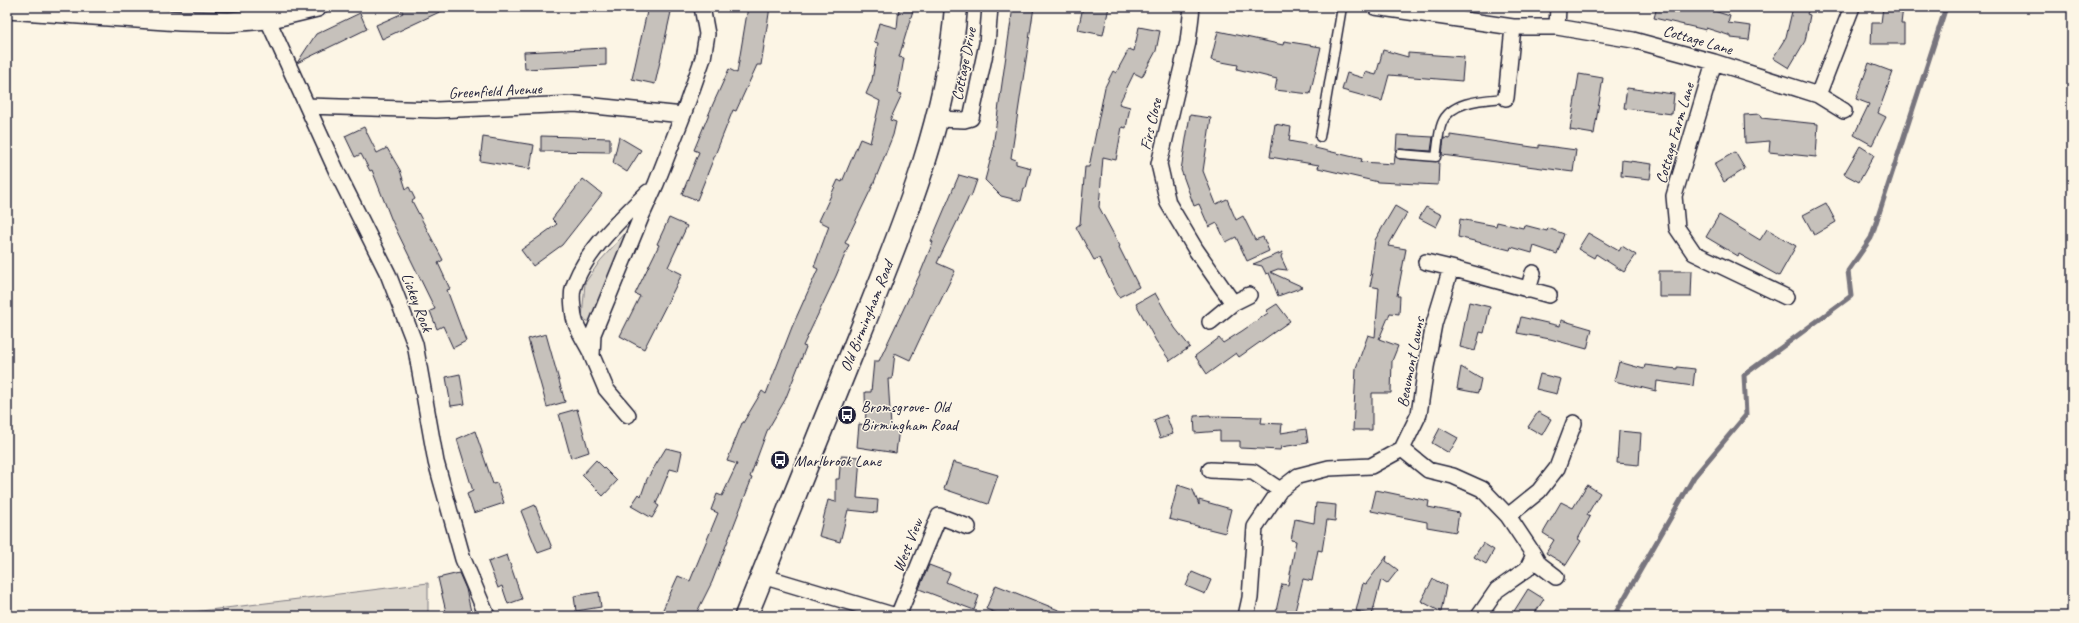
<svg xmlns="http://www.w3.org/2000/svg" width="2079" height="623" font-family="Caveat,sans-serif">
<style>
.green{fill:#dcd6cc;stroke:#7f7c84}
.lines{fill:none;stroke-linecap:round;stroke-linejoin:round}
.stream{stroke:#78757e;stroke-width:5}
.building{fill:#c6c1bb;stroke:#22223b}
.service-casing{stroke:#22223b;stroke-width:11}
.minor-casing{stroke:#22223b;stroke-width:18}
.tertiary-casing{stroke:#22223b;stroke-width:22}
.secondary-casing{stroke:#22223b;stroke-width:25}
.service{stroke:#fcf5e5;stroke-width:8}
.minor{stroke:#fcf5e5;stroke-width:15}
.tertiary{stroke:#fcf5e5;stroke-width:19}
.secondary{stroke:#fcf5e5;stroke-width:22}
.labels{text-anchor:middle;stroke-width:3;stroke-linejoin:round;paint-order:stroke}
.street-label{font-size:16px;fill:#22223b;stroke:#fcf5e5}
.poi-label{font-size:16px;fill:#22223b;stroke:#fcf5e5;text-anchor:start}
</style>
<rect width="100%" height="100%" fill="#fcf5e5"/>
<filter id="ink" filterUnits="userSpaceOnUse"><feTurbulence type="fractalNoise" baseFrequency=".025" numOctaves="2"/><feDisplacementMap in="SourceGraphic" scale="8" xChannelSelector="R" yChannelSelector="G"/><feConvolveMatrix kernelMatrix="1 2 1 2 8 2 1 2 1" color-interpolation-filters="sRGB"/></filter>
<g filter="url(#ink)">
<!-- green -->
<path class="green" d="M628,230l-37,93 -9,-5 3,-35 15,-22z
M428,583v33h-366l123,-3z"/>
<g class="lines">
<!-- stream -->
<path class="stream" d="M1614,616l80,-139 52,-62 -2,-40 107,-79 -3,-25 23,-33 75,-231"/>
</g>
<!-- building -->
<path class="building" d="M400,7h50l-68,32 -6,-14 27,-12z
M648,7l23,5 -16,72 -23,-5z
M748,7h22l-9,58h-4l-21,46 -3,-1 -36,90 -15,-6 17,-42 -5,-2 19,-46 16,-35 8,4z
M899,7h15l-15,50 5,1 -6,35 4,1 -12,26 6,2 -3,13 -20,50 -28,58 4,2 -13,31 -33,70 3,1 -21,53 -18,31 -17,46 2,1 -40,104 -17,34h-35l18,-40 12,5 28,-68 -7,-3 6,-16 5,2 15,-32 -10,-3 15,-38h1l19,-32 4,3 26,-67 26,-58 -4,-2 15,-41 -10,-5 19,-41 4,2 18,-43 10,4 10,-42 -14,-7 6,-14 6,-37 -4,-1 5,-19 18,5z
M1013,7h21l-23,151 5,2v4l15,4 -5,20h-2l-3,13 -20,-5 -16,-16 9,-34h-1z
M1083,7h26l-6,28 -25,-5z
M1657,7h55l-1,3 19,6 -2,7 23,3 -2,14 -18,-2v-2l-25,-8v2l-52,-12z
M1793,7h17l-3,7 3,1 -5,26 -16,27 -16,-10 13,-21z
M1883,7h20l-2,17h3v20h-33l1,-21h9z
M360,13l7,16 -70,34 19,-29z
M1139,27l21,4 -4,20 -14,26 -8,-4 -15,31 11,3 -4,21 -4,-1 -6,33 -13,-3 -4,50 21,39 -1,1 20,40 -20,10 -20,-39 -5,2 -18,-33 4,-3 5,-57h4l16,-80 8,-16 3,2 13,-24 5,2z
M1218,31l65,14 1,-4 37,6 -11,47 -35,-4 2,-11 -40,-10 1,-4 -27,-5z
M606,48v17l-81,4 -1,-17z
M1383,50l25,7v-4l56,4 -2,24 -73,-6 -7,26 -40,-11 5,-17 16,5 2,-6 11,3z
M1869,63l24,9 -15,41 8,4 -14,28 -18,-10 15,-31 -13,-5z
M1579,74l24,4 -9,56 -24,-4z
M1627,88l47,6 -2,20 -48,-6z
M1760,114l1,4 57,6 -2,33 -47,-5 1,-11 -25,2 -1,-28z
M1190,115l21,3 -8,53 13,33 11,-5 9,21 7,-4 12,24 8,-3 6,14 -22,10 -11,-24 -10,5 -9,-19 -8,4 -10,-23 -5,2 -13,-36z
M1275,124l16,3 -2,14 26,5v2l47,11 -1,3 33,2 1,-8 5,3 39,2 -1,24 -60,-3 -60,-14 1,-3 -49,-8z
M364,127l13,26 10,-5 13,22 6,19 3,-2 6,12 -3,2 31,59 -5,3 12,26 -3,1 19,51 -13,7 -10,-22 -6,3 -7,-18 5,-2 -43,-88 -20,-51 -2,1 -9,-17 -6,3 -10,-21z
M1397,135l36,2 -2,14 -31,-2 -4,2z
M1450,135l89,13v-3l37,5 -3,22 -131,-17 2,-17 6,1z
M541,136l69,2v14l-69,-1z
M483,137l51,8 -4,24 -50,-8z
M619,137l22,13 -14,22 -14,-9z
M1860,146l14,9 -15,27 -15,-8z
M1735,152l10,17 -21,13 -10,-18z
M1622,160l30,4 -2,15 -29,-3z
M959,175l18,5 -6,17 -2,-1 -2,5 -30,62 18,8 -22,45 -2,-1 -21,45 -15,-7 -3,26h-4l3,48 8,1 -3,25 -39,-6 2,-23 7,1 -1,-33h6l3,-31h5l41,-87 13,-32 -2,-1z
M583,179l19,15 -40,51 -29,21 -12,-16 36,-26 -5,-5z
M1826,203l10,19 -22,13 -11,-20z
M1395,206l12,7 -19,33 18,3 -9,47h3l-1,18 -9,-1 -11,26 19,7 -6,15 -1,32h-19v37h-19l3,-62 12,-33 7,2 4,-49 -9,-2 3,-13 -3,3 5,-36z
M1426,207l16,8 -6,12 -17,-9z
M1719,215l41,25 7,-11 29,17 -17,30 -40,-22 -1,2 -32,-19z
M669,218l18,8 -19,41 14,7 -38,75 -24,-13 20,-40 -5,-2 24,-49 -2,-1z
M1460,219l36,7 1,-4 26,6 1,-3 23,6 1,-3 16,6 -7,20 -23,-8 -2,7 -21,-6 -1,3 -52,-13z
M1588,233l31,18 3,-5 14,9 -12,17 -28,-18 -2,4 -16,-9z
M1283,252l-2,5 6,13 -9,-1 -8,3 33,15 -25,9 -9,-23 -3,1 -4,-8 -9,-2z
M1659,271h33l-1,26h-32z
M1155,293l20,35 15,19 -20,14 -14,-20 -20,-37z
M1469,302l21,5 -6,26 -4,-1 -5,19 -15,-4z
M1277,304l13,17 -51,36 -3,-4 -29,21 -12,-18 24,-18 4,5 19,-12 26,-18 -2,-2z
M1521,317l39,9 1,-6 31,9 -5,20 -37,-10 -33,-6z
M546,334l19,68 -18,5 -19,-68z
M1619,362l25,7 1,-4 32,4v-2l18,2 -2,17 -36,-5 -1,10 -42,-10z
M1461,367l20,12 -3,14 -21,-4z
M460,374l5,30 -14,2 -5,-29z
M1540,374l21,5 -4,15 -21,-5z
M577,409l12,43 -18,6 -12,-44z
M1538,412l13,7 -9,16 -14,-8z
M1166,415l7,19 -13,4 -6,-18z
M1210,415v1l52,1 -1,6 21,1 -1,9 25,-4 2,14 -27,4 -1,3 -40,-2v-7h-20v-10l-25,2 -1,-17z
M1440,428l18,10 -9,15 -17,-10z
M475,431l18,53 4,-1 7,20 -30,10 -7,-19 6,-3 -16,-52z
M1619,431l22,2 -2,32 -22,-2z
M666,448l16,4 -4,19 -8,-2 -14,35 3,2 -7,12 -21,-12 8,-12 2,2 6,-17z
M841,456l19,1 -3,41 21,2 -1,13 -29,-3 -8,32 -21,-6 9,-36 8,2v-23h3z
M596,460l21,21 -14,15 -21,-21z
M953,462l45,13 -10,29 -44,-15z
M1178,485l15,5 6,15v-5l32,9 -6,24 -56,-14z
M1587,485l13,8 -13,22 3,2 -12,22 3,2 -15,24 -20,-12 8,-13 -11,-7 18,-31 12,6z
M1376,490l53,11 -1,6 31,6 -3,19 -29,-5v-5l-56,-11z
M1316,503l20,2 -1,16 -8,-1 -5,31 -4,-1 -6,31 -9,-2 -9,36 -18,-4 6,-27 6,1 8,-44 -5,-1 4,-21 19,4z
M535,505l17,43 -14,5 -17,-42z
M1483,543l11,7 -8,14 -12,-7z
M507,555l15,44 -14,5 -6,-18 -4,2 -10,-26z
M1387,556l-1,5 12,9 -11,14 -6,-4 -9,35 -16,-4 7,-28 3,1z
M929,565l21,8 -4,9 33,14 -5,14 -55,-21z
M1192,572l19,8 -6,14 -19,-8z
M459,573l7,16 6,27h-25l-9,-38z
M1433,579l13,7 -5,26 -20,-11z
M996,585l75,30v1h-67l-18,-7z
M1528,589l16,10 -11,17h-22z
M599,592l2,15 -25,4 -2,-15z"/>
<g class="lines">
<defs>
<path id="service" d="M1320,137l22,-130
M1400,154l36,3c2,-11 2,-24 6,-34 9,-23 43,-23 64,-25"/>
<path id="minor" d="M262,7l75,165 51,102 27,70 21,118 27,97 24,57
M1192,7l-4,35 -29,122 9,39 28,47 37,53
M1375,7l138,20h44l76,13 81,22 104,33 26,16
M1557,27l1,-20
M1714,62l-40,134 3,32 17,25 92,44
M1818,95l34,-88
M1506,98l7,-71
M308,106l128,4 139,-6 108,11 -27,69 -15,33 -48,117 -1,22 14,33 22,26
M683,115l20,-57 4,-24 -5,-27
M938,119l26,1 7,-2 16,-74 3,-37
M1426,262l25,6
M1528,290l5,-17
M1210,322l23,-19 16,-8
M591,353c-5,-11 -15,-24 -17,-36 -1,-8 -3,-21 -1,-28 10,-36 50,-72 75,-97
M1402,449l26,21 25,6 29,13 26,27 31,-25 18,-23 17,-45
M1210,470l43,2 27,18
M1534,555l5,9 17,13
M762,576l134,40
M898,616l41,-100 29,11
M1246,616l4,-18 5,-71 25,-37 18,-14 31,-8 42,-2 31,-17 17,-35 7,-47 8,-43 17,-56 98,27
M1479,616l18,-26 30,-21 7,-14 -26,-39"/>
<path id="tertiary" d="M7,9l173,12 49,1 38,-3 50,-12"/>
<path id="secondary" d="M746,616c36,-89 72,-179 108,-268 44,-110 93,-222 102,-341"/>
</defs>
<!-- service casing -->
<use href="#service" class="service-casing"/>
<!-- minor casing -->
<use href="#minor" class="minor-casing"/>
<!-- tertiary casing -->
<use href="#tertiary" class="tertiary-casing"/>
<!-- secondary casing -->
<use href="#secondary" class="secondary-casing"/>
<!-- service -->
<use href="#service" class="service"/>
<!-- minor -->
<use href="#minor" class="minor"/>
<!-- tertiary -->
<use href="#tertiary" class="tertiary"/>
<!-- secondary -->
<use href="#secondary" class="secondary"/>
</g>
</g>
<!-- icons -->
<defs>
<symbol id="bus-disc" viewBox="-11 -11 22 22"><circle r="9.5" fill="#22223b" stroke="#fcf5e5"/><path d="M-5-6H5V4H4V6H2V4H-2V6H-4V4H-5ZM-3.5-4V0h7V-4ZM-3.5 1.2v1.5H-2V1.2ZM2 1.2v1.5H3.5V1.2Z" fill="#fff"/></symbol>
</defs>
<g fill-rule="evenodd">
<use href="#bus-disc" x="836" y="404" width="22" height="22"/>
<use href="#bus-disc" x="769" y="449" width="22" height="22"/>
</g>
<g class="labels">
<!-- street labels -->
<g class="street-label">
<text transform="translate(1698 39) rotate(16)" y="6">Cottage Lane</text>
<text transform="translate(963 64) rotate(-79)" y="6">Cottage Drive</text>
<text transform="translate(495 90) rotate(-3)" y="6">Greenfield Avenue</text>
<text transform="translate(1150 124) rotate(-77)" y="6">Firs Close</text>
<text transform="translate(1674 133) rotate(-74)" y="6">Cottage Farm Lane</text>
<text transform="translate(418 302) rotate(69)" y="6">Lickey Rock</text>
<text transform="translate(866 316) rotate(-68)" y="6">Old Birmingham Road</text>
<text transform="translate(1410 362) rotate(-79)" y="6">Beaumont Lawns</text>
<text transform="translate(907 545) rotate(-68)" y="6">West View</text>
</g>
<!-- poi labels -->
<g class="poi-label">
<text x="861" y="412">Bromsgrove- Old<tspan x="861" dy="18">Birmingham Road</tspan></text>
<text x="794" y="466">Marlbrook Lane</text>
</g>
</g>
<!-- margin -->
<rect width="2079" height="623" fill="none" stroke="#fcf5e5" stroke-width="24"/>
<rect x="12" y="12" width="2055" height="599" fill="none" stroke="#22223b" stroke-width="1.5" filter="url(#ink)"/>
</svg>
